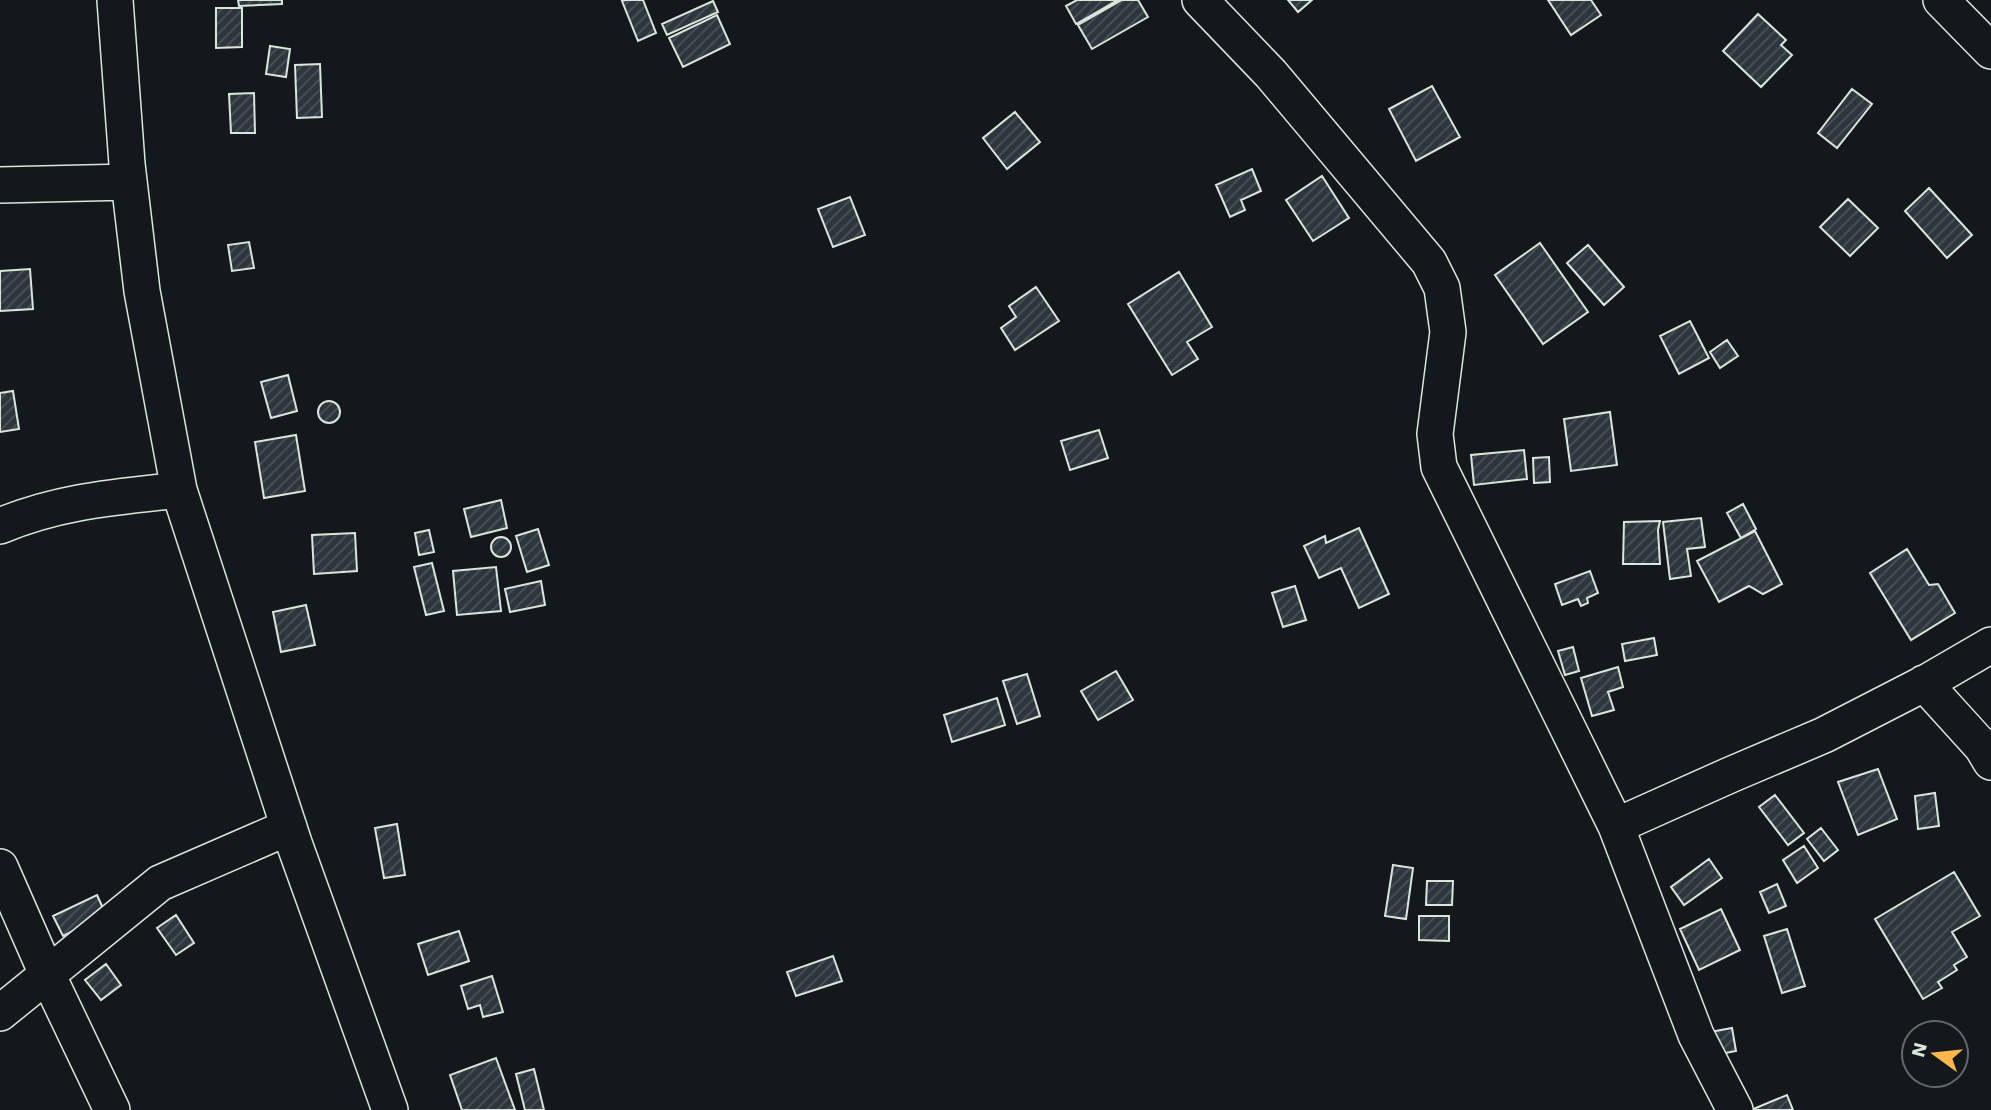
<svg xmlns="http://www.w3.org/2000/svg" width="1991" height="1110" font-family="'Work Sans',sans-serif">
<style>
.building{fill:url(#building-hatch);stroke:#d8e6dc;stroke-width:2}
.lines{fill:none;stroke-linecap:round;stroke-linejoin:round}
.minor-casing{stroke:#d8e6dc;stroke-width:38}
.minor{stroke:#14181c;stroke-width:35}
</style>
<defs>
<pattern id="building-hatch" width="6" height="6" patternUnits="userSpaceOnUse" patternTransform="scale(1.75)"><rect width="6" height="6" fill="#2c363c"/><path d="M-1 1l2-2M0 6l6-6M5 7l2-2" fill="none" stroke="#4a5358"/></pattern>
</defs>
<rect width="100%" height="100%" fill="#14181c"/>
<!-- building -->
<path class="building" d="M238,0h44v4l-43,2z
M626,0h17l13,33 -18,8 -16,-40z
M1077,0h41l-42,24 -10,-18z
M1122,0h16l10,17 -56,32 -14,-24z
M1288,0h24l-14,12z
M1548,0h43l10,15 -30,20z
M713,1l5,11 -51,23 -5,-11z
M216,8h26v39l-26,1z
M1758,14l28,26 -5,5 11,10 -31,32 -38,-36z
M717,15l13,29 -47,23 -14,-29z
M270,46l20,3 -4,28 -20,-3z
M320,64l2,53 -25,1 -2,-53z
M1432,86l28,51 -44,24 -27,-52z
M1852,89l20,15 -35,44 -19,-15z
M254,93l1,40h-24l-2,-39z
M1015,112l25,30 -33,27 -24,-31z
M1252,169l9,22 -20,9 4,10 -15,7 -14,-32z
M1322,176l27,42 -36,23 -27,-41z
M1929,188l43,47 -25,23 -42,-47z
M850,197l15,38 -32,12 -15,-38z
M1848,199l30,29 -28,28 -30,-29z
M249,242l5,26 -22,3 -4,-26z
M1540,243l48,69 -45,32 -48,-69z
M1588,245l36,42 -20,18 -37,-42z
M30,269l3,40 -33,2v-40z
M1179,272l33,55 -25,15 11,17 -26,16 -44,-71z
M1036,287l23,34 -44,29 -14,-22 15,-11 -7,-11z
M1690,321l19,37 -30,16 -19,-38z
M1727,340l11,16 -18,12 -10,-16z
M288,375l9,36 -26,7 -10,-36z
M13,391l6,38 -19,3v-39z
M318 412a11 11 0 1 1 22 0a11 11 0 1 1-22 0Z
M1610,412l7,53 -46,6 -7,-52z
M1099,430l9,28 -38,12 -9,-29z
M296,435l9,56 -41,7 -9,-56z
M1524,450l3,29 -53,6 -3,-30z
M1549,457l1,25 -16,1 -1,-25z
M501,500l6,28 -36,9 -7,-28z
M1743,504l13,25 -15,9 -14,-25z
M1701,518l4,29 -18,2 4,27 -21,3 -7,-57z
M1660,521l-2,9 2,34h-37l1,-42z
M1359,528l30,66 -30,14 -18,-40 -22,10 -15,-32 21,-10 1,7z
M538,529l11,36 -22,7 -11,-36z
M429,530l5,22 -15,3 -4,-22z
M1755,531l27,53 -19,10 -14,-8 -30,16 -22,-41z
M355,533l2,38 -43,3 -2,-39z
M491 547a10 10 0 1 1 20 0a10 10 0 1 1-20 0Z
M1907,549l22,36 9,-1 17,29 -44,27 -41,-67z
M432,563l12,48 -18,4 -12,-48z
M496,567l5,44 -44,4 -4,-44z
M1590,571l8,22 -11,5 1,5 -7,3 -3,-7 -16,6 -7,-21z
M541,581l4,24 -35,7 -5,-23z
M1295,586l11,34 -23,7 -11,-34z
M306,605l9,40 -34,7 -8,-40z
M1654,638l3,17 -32,6 -3,-17z
M1573,647l6,24 -14,4 -7,-24z
M1618,667l5,20 -15,5 6,18 -22,6 -11,-38z
M1116,671l17,29 -35,20 -17,-29z
M1027,674l13,42 -23,8 -14,-43z
M997,698l8,27 -53,17 -8,-27z
M1878,769l19,50 -39,16 -20,-53z
M1935,793l4,33 -21,3 -3,-33z
M1775,795l29,38 -16,12 -29,-38z
M397,824l8,51 -21,3 -9,-50z
M1821,828l17,22 -14,11 -17,-22z
M1804,846l14,22 -21,15 -14,-23z
M1709,859l13,19 -38,27 -13,-18z
M1393,865l20,3 -7,51 -21,-3z
M1954,872l26,44 -28,16 15,25 -13,8 3,5 -19,12 4,6 -19,11 -48,-80z
M1427,881h26l-1,24h-26z
M1777,884l9,22 -17,7 -9,-21z
M97,895l9,20 -43,21 -10,-20z
M1721,909l19,41 -41,20 -19,-41z
M176,915l18,28 -18,12 -19,-27z
M1419,916h30v25l-30,-1z
M1787,929l18,57 -23,7 -18,-57z
M459,931l10,30 -41,14 -10,-31z
M833,956l9,25 -46,15 -9,-24z
M106,964l15,21 -20,15 -16,-20z
M492,976l11,36 -20,5 -3,-12 -12,4 -7,-23z
M1732,1028l4,23 -21,4 -5,-23z
M496,1058l19,52h-53l-12,-35z
M534,1069l10,41h-19l-9,-36z
M1787,1095l6,15h-42z"/>
<g class="lines">
<defs>
<path id="minor" d="M115,0l12,164 15,127 37,199 115,353 96,267
M1200,0l71,74 158,188 13,26 6,44 -13,102 4,33 177,359 80,209 39,75
M1941,0l50,51
M0,185l129,-3
M0,526c59,-25 116,-29 179,-36
M1924,683l58,64 9,15
M1616,826l114,-51 94,-40 105,-54 62,-36
M0,867l47,107 65,136
M0,1013l160,-130 129,-56"/>
</defs>
<!-- minor casing -->
<use href="#minor" class="minor-casing"/>
<!-- minor -->
<use href="#minor" class="minor"/>
</g>
<!-- north arrow -->
<g transform="translate(1935 1054) rotate(285)"><circle r="33" fill="#14181c" stroke="#626a69" stroke-width="2"/>
<path d="M0-5L12 26L0 18L-12 26Z" fill="#ffb74d"/>
<text y="-10" font-size="19" font-weight="bold" text-anchor="middle" fill="#d8e6dc">N</text>
</g>
</svg>
